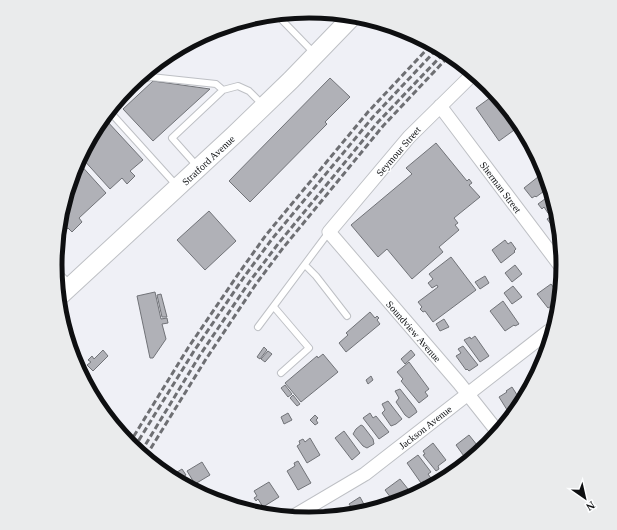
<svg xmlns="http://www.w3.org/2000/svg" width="617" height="530" font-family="'Times New Roman',serif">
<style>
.building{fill:#b0b1b7;stroke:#717378}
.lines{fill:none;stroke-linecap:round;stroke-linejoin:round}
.lane-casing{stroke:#bec0c5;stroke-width:8}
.street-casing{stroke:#bec0c5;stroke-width:15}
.secondary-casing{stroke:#bec0c5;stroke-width:20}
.lane{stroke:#fff;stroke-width:6}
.street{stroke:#fff;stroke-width:13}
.secondary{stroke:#fff;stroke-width:18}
.rail{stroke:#6e6f73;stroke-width:3;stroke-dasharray:6 3;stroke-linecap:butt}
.labels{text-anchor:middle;stroke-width:3;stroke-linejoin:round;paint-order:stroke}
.street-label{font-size:10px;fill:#0e0f11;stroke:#fdfeff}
.rim{fill:none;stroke:#0e0f11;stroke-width:5}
</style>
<rect width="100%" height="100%" fill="#eff0f6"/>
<!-- building -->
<path class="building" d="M330,78l20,19 -25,25 2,2 -77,78 -21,-21z
M153,81l57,8 -57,52 -30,-32z
M494,95l23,33 -18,13 -23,-33z
M106,120l37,40 -13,11 5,5 -8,8 -5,-6 -12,11 -29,-32z
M436,143l31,38 2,-2 3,4 -3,2 11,12 -26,21 4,5 -3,2 4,5 -20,17 4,5 -31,27 -25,-30 -9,8 -27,-32 61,-51 -6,-6z
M78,162l28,31 -27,25 3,4 -10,10 -4,-4 -8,7 14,-67z
M543,173l4,16 -11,8 -1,-1 -3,2 -8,-10z
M549,196l3,14 -4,3 -4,-6 -2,2 -4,-5z
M209,211l27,30 -31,29 -28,-30z
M553,215l3,16 -9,-12z
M505,240l3,4 3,-2 5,7 -2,2 1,1 -14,11 -9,-13z
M451,257l25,33 -43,32 -8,-11 -2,1 -3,-3 2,-2 -4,-5 20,-15 -1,-2 -5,3 -4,-5 5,-4 -4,-5z
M515,265l7,9 -10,8 -7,-9z
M485,276l4,7 -9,6 -5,-7z
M551,284l6,8 -2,12 -7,4 -11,-14z
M513,286l9,11 -10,7 -8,-11z
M155,292l6,27 6,-1 1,5 -6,1 4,15 -13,19h-3l-13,-62z
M161,294l6,23h-5l-5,-22z
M503,301l16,23 -4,2 -1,-1 -9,6 -15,-20z
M370,312l5,6 2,-2 2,2 -2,2 3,4 -34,28 -7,-9 9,-8 -2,-2z
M444,319l5,8 -9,4 -4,-7z
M475,336l14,20 -9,6 -16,-22 6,-3 1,2z
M463,346l15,19 -9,6 -2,-2 -1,1 -10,-14 5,-3 -3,-4z
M264,347l3,3 -7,9 -3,-2z
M103,350l5,6 -15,15 -6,-6 4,-3 -3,-2 4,-4 2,3z
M411,350l4,5 -10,9 -4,-5z
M268,351l4,3 -7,8 -4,-3z
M323,354l15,18 -37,30 -16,-19 32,-27 1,2z
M409,362l20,27 -4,3 3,4 -9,7 -18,-22 2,-2 -6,-7z
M371,376l2,4 -5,4 -2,-4z
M285,385l7,9 -4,3 -7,-9z
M512,387l7,11 -10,15 -10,-16 8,-5 -1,-1z
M400,389l15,19 2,4 -8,6 -4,-3 -9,-13 3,-4 -4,-7z
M293,395l7,9 -3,2 -7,-8z
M388,401l14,18 -6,5 -5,2 -9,-13 3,-3 -3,-6z
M288,413l4,7 -8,4 -3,-7z
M370,413l3,5 3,-2 13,16 -10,7 -16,-21z
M315,415l3,3 -2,2 2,3 -3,2 -5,-5z
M361,425l2,1 10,13 1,5 -7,4 -4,-2 -10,-12 3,-5z
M344,431l16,22 -8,7 -17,-22z
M469,435l12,15 -15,9 -10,-14z
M310,438l10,17 -13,8 -10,-17 3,-2 -1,-3 4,-2 2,3z
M433,443l13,17 -8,6 1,3 -3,2 -13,-16 2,-1 -2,-3z
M418,455l13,17 -3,2 5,7 -6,4 -3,-4 -3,2 -14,-20z
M298,461l13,22 -13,7 -11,-19 8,-5 -1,-3z
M202,462l8,13 -15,9 -8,-13z
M182,469l4,6 -6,4 -6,-5z
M400,479l12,15 -9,6 -9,2 -9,-12z
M269,482l10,15 -16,10 -5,-8 -2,2 -2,-3 3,-2 -3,-5z
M360,497l6,11 -13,2 -4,-6z
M341,508l2,4 -12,3z"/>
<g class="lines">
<defs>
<path id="lane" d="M279,17l35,36
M136,80l15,-3 65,7 7,6
M111,113l66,73
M197,166l-25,-28 51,-48 15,-4 11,5 14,14
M305,265l11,11 31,40
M55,270l15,14
M274,307l35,41 -28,25
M258,327l71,-95"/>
<path id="street" d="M472,75l-63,62 -80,95 130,151 38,48
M440,106l122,162
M294,516l71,-42 184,-143"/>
<path id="secondary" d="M61,295l173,-160 57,-55 59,-61"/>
</defs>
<!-- lane casing -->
<use href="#lane" class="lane-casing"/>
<!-- street casing -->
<use href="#street" class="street-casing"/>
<!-- secondary casing -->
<use href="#secondary" class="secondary-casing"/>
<!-- lane -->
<use href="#lane" class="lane"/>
<!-- street -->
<use href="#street" class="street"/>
<!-- secondary -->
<use href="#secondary" class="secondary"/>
<!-- rail -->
<path class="rail" d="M129,444l59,-96 51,-75 27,-38 102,-123 62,-66
M134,448l60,-97 50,-74 28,-38 101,-122 63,-67
M141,452l59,-97 50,-74 28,-37 100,-122 64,-67
M146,456l60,-97 50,-75 27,-36 100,-122 64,-68"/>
</g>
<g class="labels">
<!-- street labels -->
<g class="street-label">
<text transform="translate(398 151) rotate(-49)" y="4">Seymour Street</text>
<text transform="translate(208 160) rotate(-43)" y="4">Stratford Avenue</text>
<text transform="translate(501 187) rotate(53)" y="4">Sherman Street</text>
<text transform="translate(414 331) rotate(49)" y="4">Soundview Avenue</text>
<text transform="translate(425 427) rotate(-38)" y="4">Jackson Avenue</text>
</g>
</g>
<!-- crop -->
<path d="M0 0H617V530H0ZM62 265a247 247 0 1 1 494 0a247 247 0 1 1-494 0Z" fill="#eaebec" fill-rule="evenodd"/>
<path class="rim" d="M62 265a247 247 0 1 1 494 0a247 247 0 1 1-494 0Z"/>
<!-- north arrow -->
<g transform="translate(585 498) rotate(146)" stroke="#fdfeff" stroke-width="3" paint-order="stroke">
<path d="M0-3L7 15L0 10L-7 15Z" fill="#0e0f11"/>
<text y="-6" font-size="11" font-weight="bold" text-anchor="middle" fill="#0e0f11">N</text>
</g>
</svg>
